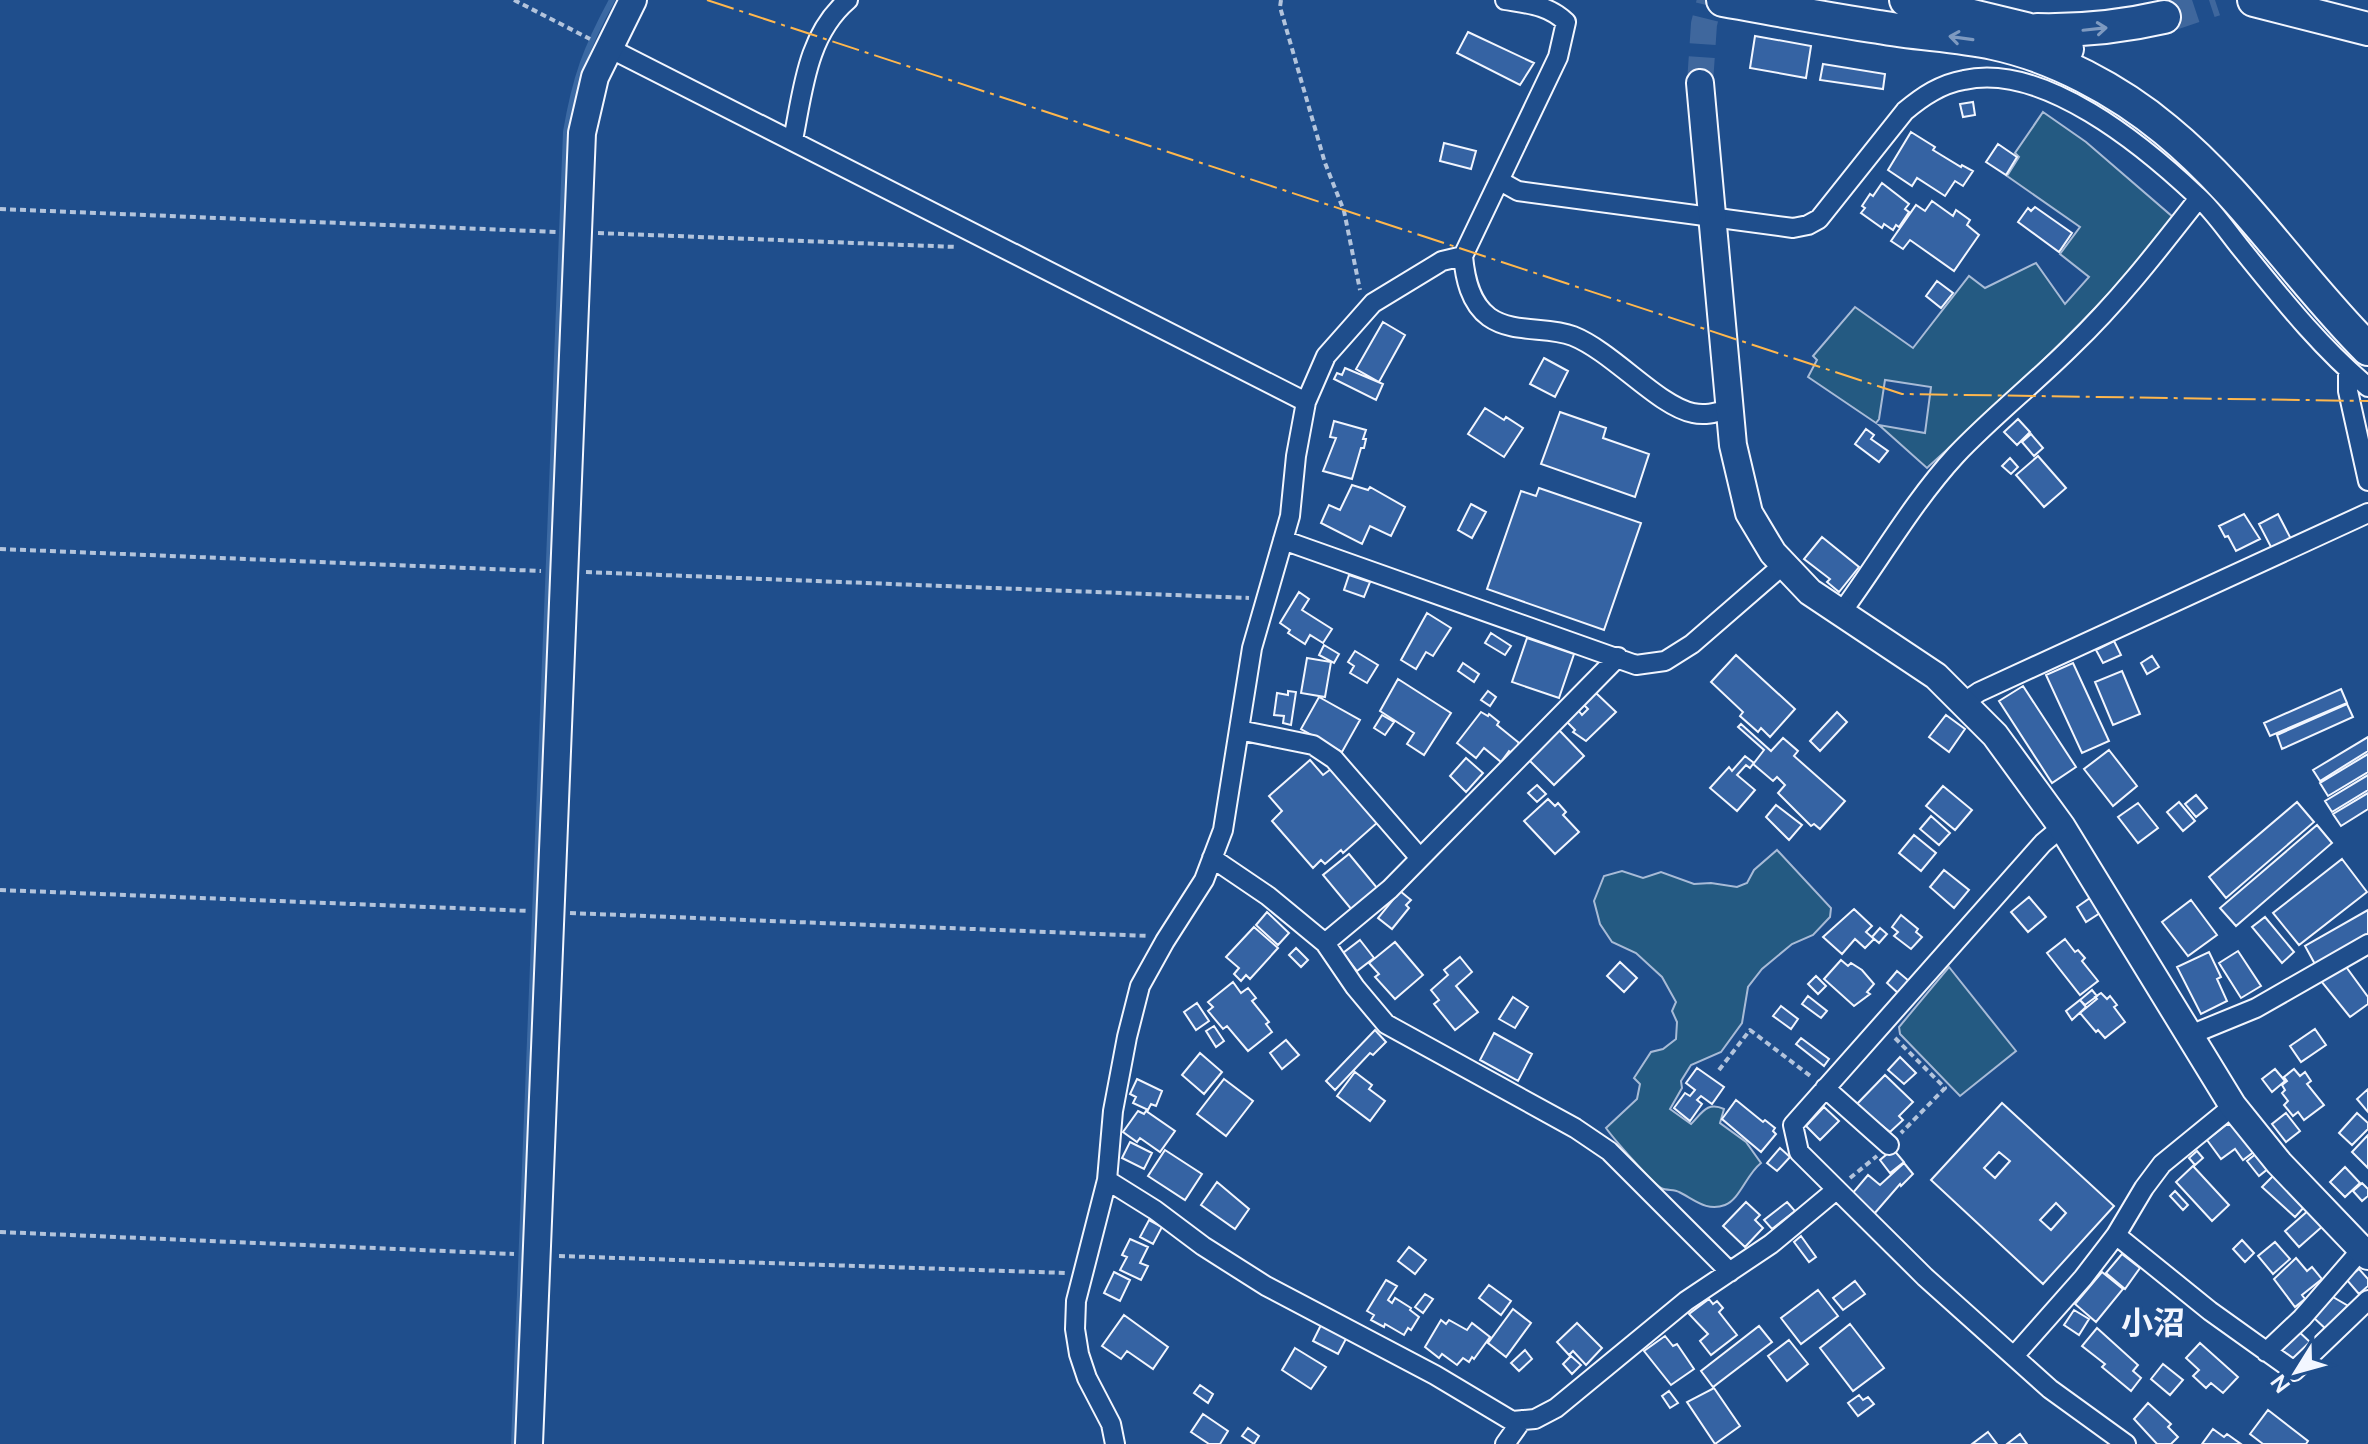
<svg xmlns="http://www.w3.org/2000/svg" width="2368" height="1444" font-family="'DM Sans','Noto Sans JP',sans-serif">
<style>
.green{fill:#245a82;stroke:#a8bbd7;stroke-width:2}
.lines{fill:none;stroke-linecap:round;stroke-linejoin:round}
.stream{stroke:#3b69a3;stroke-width:6}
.building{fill:#3563a3;stroke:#f2f6ff;stroke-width:2;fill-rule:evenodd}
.secondary-tunnel{stroke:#3f679d;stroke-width:26;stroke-dasharray:26 13;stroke-linecap:butt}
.highway-tunnel{stroke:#3f679d;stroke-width:32;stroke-dasharray:32 16;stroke-linecap:butt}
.street-casing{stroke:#f2f6ff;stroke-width:22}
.secondary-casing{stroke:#f2f6ff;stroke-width:30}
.highway-casing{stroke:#f2f6ff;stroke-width:36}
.path{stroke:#b3c4dc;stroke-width:4;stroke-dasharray:6 4;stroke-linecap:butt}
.street{stroke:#1f4e8c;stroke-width:18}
.secondary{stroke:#1f4e8c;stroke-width:26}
.highway{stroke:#1f4e8c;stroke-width:32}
.power{stroke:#ffb74d;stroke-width:2;stroke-dasharray:28 6 4 6;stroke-linecap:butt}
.oneway{stroke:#7e9ac0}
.labels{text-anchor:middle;stroke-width:6;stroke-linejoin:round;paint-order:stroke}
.quarter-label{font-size:32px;font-weight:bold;fill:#f2f6ff;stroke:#1f4e8c}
</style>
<rect width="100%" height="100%" fill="#1f4e8c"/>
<!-- green -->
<path class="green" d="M2043,112l43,30 88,76c-75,94 -158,169 -247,250l-48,-43 46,8 6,-46 -46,-7 -6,39 -3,4 -68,-46 9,-17 -4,-4 42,-49 58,41 56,-72 16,12 51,-25 29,41 24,-27 -29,-23 20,-27 -73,-51 12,-19 -4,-4z
M1777,850l54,58 -1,9 -17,18 -21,9 -30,25 -14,18 -6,36 -21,29 -30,13 -10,16 1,7 -12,21 21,15c11,-11 16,-23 33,-15l-4,14 26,19 15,21c-15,12 -21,36 -36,42 -18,7 -30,-5 -46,-13 -5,-3 -12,-1 -18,-4 -8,-4 -48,-50 -55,-60l31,-29 3,-15 -6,-6 17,-26 12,-3 13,-10 1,-17 -5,-11 4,-9 -14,-25 -26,-24 -24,-11 -12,-18 -6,-23 10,-25 18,-5 21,7 18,-6 33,12 17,-1 26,4 10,-4 7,-13z
M1949,967l67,84 -56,45 -60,-62 -1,-7z"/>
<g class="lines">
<!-- stream -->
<path class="stream" d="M514,1444l52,-1312c9,-54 20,-84 46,-132"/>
</g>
<!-- building -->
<path class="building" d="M1468,32l66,31 -14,22 -63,-32z
M1755,36l56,10 -5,32 -56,-10z
M1823,64l62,10 -2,15 -63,-9z
M1973,102l2,13 -12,2 -3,-13z
M1911,132l24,15 -2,3 28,17 1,-2 11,6 -10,15 -8,-5 -10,15 -28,-18 -5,8 -24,-16z
M1444,143l32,8 -5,18 -31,-8z
M1998,144l19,13 -11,18 -20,-13z
M1882,183l27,21 -4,5 4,3 -10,15 -3,-2 -3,5 -9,-6 -2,4 -21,-15 4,-5 -3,-2 8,-12 3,2z
M1932,201l21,15 3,-6 14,10 -3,5 12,10 -25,36 -44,-31 -7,9 -12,-8 25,-36 9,6z
M2035,207l37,26 -13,19 -41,-30 10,-14 3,3z
M1937,281l16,12 -12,15 -15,-12z
M1383,322l22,13 -26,47 -23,-13z
M1544,358l24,13 -13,26 -25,-13z
M1345,368l38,16 -7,16 -42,-21 3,-6 5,2z
M1485,408l19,12 2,-3 17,11 -19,29 -36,-23z
M1560,412l46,16 -3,10 46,16 -14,43 -94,-33z
M2018,419l12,13 -13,13 -13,-13z
M1334,421l32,9 -3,9h3l-2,9h-3l-9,31 -29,-8 13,-33 -6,-1z
M1866,429l8,6 -3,4 17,12 -9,11 -24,-18z
M2031,434l12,14 -9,8 -12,-14z
M2038,456l28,32 -22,19 -28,-32z
M2010,458l8,9 -7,7 -9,-8z
M1352,485l16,5 2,-3 35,20 -14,29 -21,-10 -8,18 -41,-21 8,-18 11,5z
M1539,488l102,35 -37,107 -117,-41 34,-98 15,5z
M1471,504l15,8 -14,26 -14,-8z
M2244,514l16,25 -24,12 -8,-15 -3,1 -6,-11z
M2278,514l13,25 -19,10 -13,-25z
M1822,537l37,30 -20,25 -12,-10 3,-3 -26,-20z
M1349,575l21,7 -6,15 -20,-7z
M1299,592l10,7 -7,11 30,19 -9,14 -13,-8 -5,9 -17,-11 2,-3 -10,-7z
M1427,613l24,15 -18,28 -7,-4 -10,17 -15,-9z
M1491,633l20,13 -6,9 -20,-12z
M1527,638l47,16 -15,44 -47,-16z
M2114,641l7,14 -18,8 -7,-13z
M1324,645l15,9 -5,9 -15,-8z
M1355,651l23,14 -11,18 -17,-10 4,-7 -6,-4z
M1736,655l59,54 -25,28 -9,-9 -3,4 -18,-16 3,-4 -32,-30z
M2152,656l7,11 -12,7 -6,-11z
M1307,658l24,4 -6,35 -24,-4z
M1463,663l16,11 -5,8 -16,-11z
M2073,663l36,78 -27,12 -36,-78z
M2122,671l18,43 -27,11 -18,-43z
M1398,679l53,34 -27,42 -17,-11 7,-11 -34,-22z
M2023,686l53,81 -24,16 -53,-82z
M2341,689l6,14 -77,33 -6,-13z
M1288,691l8,1 -5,33 -8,-2 1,-7 -10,-1 3,-22 11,2z
M1488,691l8,6 -6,9 -9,-6z
M1596,693l20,19 -30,29 -13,-9 2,-2 -8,-8 11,-12 4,5 6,-6 -4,-4z
M1319,697l41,23 -18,32 -41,-23z
M2347,704l6,13 -71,32 -5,-14z
M1481,712l7,4 1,-2 10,8 -2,3 21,17 1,3 -7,8 -3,-2 -8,11 -17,-14 -8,10 -19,-15z
M1837,712l10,10 -27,29 -10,-10z
M1382,715l12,7 -9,13 -11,-7z
M1946,715l19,14 -16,23 -20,-15z
M1741,724l30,27 12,-13 15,13 -4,5 51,45 -25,28 -6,-5 -3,2 -33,-33 7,-8 -8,-8 -4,4 -20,-17 -3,4 -4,-3 -9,10 18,15 -18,21 -27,-23 19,-21 3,4 13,-15 9,7 10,-13 -26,-23z
M1559,730l25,26 -30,29 -25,-25z
M2368,737v14l-48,30 -7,-11z
M2109,750l28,36 -24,20 -29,-37z
M2368,754v18l-40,24 -8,-13z
M1466,758l17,15 -17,19 -16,-16z
M1310,760l13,15 8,-6 47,53 -35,31 -2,-3 -16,14 -4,-4 -8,8 -41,-47 10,-10 -13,-15z
M2368,775v15l-36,22 -7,-11z
M1537,785l9,9 -9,8 -9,-9z
M1943,786l29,24 -17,20 -29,-24z
M2368,793v16l-27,17 -8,-12z
M2196,795l11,13 -11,9 -11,-13z
M1548,799l7,7 3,-3 8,9 -3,3 16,17 -24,22 -31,-33z
M2179,802l16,19 -12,10 -16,-19z
M2297,802l17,20 -88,76 -17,-21z
M2138,803l20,25 -20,15 -20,-26z
M1776,805l26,20 -13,15 -23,-23z
M1931,816l19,17 -11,12 -19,-16z
M2317,825l15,18 -96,83 -16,-18z
M1914,835l22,18 -15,18 -22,-18z
M1349,854l29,35 -26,21 -29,-35z
M2342,859l25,33 -68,53 -26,-32z
M1944,870l25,20 -15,18 -24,-21z
M1400,891l11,9 -5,5 3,3 -17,21 -14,-11z
M2029,897l17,20 -18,15 -17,-20z
M2090,898l10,15 -14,9 -9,-15z
M2191,900l26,35 -29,21 -26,-34z
M1854,909l18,17 -6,6 8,7 -9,9 -10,-9 -13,15 -19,-17z
M2368,910v26l-52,30 -11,-20z
M1267,912l22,21 -11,12 -22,-20z
M1901,915l17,14 -2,3 6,5 -11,12 -17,-13 4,-4 -6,-5z
M2265,917l29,35 -12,11 -30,-36z
M1254,927l24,21 -28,31 -4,-4 -5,6 -7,-7 5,-6 -13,-11z
M1880,928l7,6 -8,9 -7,-6z
M2065,939l10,13 3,-2 7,8 -3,3 16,20 -18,14 -33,-42z
M1360,940l14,18 -17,13 -14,-18z
M1395,942l28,33 -28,24 -20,-22 4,-3 -10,-11z
M1296,948l12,12 -7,7 -12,-12z
M2238,951l23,35 -20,12 -22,-35z
M2209,952l12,25 -4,2 10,22 -26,13 -24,-47z
M1460,957l12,15 -16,14 22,26 -23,18 -21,-26 5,-4 -8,-10 17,-15 -4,-5z
M1841,960l7,6 3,-3 11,7 12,14 -7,8 3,2 -16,12 -30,-27z
M1620,962l17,16 -13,14 -17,-16z
M2344,964l24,33v7l-18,13 -29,-36z
M1897,971l12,10 -11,12 -11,-10z
M1816,976l10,10 -8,8 -10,-10z
M1233,982l8,11 7,-5 8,10 -4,3 17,21 -3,2 6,8 -24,19 -21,-25 -4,3 -15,-18 5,-4 -5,-5z
M2092,990l5,6 -12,9 -5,-5z
M2101,993l6,6 3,-3 7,9 -3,2 11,15 -20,16 -7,-8 -2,2 -16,-19 17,-14 -2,-2z
M1808,996l19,15 -6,7 -19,-14z
M1513,997l15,10 -13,21 -16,-9z
M2080,1000l6,7 -14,13 -6,-9z
M1197,1003l12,18 -13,9 -12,-18z
M1781,1006l17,13 -7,10 -18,-13z
M1214,1026l10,15 -8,6 -10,-16z
M2315,1029l11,16 -25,17 -11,-16z
M1375,1030l11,12 -13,13 -3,-2 -35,37 -9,-9z
M1494,1033l38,21 -14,27 -38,-21z
M1801,1038l28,21 -5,7 -28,-22z
M1286,1040l13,15 -17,14 -12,-16z
M1200,1053l22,19 -18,22 -22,-19z
M1900,1057l16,16 -12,11 -16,-14z
M1697,1068l27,19 -12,17 -11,-8 -4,4 5,4 -12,17 -16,-13 11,-15 5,3 5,-6 -9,-7z
M2275,1069l10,12 -13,11 -10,-13z
M2294,1069l6,7 5,-4 6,9 -4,3 17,21 -20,15 -6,-8 -5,4 -9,-11 4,-4 -6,-8 3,-3 -3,-5 5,-4 -3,-4z
M1355,1072l17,13 -3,4 16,12 -15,20 -33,-25z
M1885,1075l28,27 -14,14 4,4 -13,12 -34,-27z
M1137,1079l25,12 -6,15 -5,-2 -3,6 -15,-7 3,-6 -6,-3z
M1224,1079l29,22 -27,35 -29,-22z
M2368,1089v23l-11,-13z
M1736,1100l27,22 2,-2 10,8 -2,3 3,3 -15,18 -39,-33z
M2002,1103l112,103 -71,78 -112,-104zM1999,1152l11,9 -15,17 -11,-10zM2056,1203l10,10 -15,17 -11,-10z
M1824,1107l15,14 -19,19 -14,-14z
M1138,1111l6,3 2,-3 29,20 -15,21 -20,-14 -3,4 -14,-10z
M2286,1113l14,18 -14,11 -14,-18z
M2357,1113l11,10v6l-16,16 -13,-12z
M2226,1125h10l19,26 -12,9 -8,-11 -14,10 -14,-19z
M2368,1135v33l-16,-16z
M1130,1142l22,11 -8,16 -22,-11z
M1780,1148l10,9 -13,14 -10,-8z
M1893,1149l11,13 -14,11 -10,-13z
M1165,1150l37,24 -17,26 -37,-24z
M2197,1151l6,7 -8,7 -6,-7z
M2257,1153l12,15 -10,8 -12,-15z
M1904,1163l9,11 -12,12 -1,-2 -26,30 -23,-19 17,-20 12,10z
M2193,1166l36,39 -17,16 -36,-39z
M2345,1167l15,16 -15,14 -15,-15z
M2275,1174l31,31 -11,12 -33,-30z
M1217,1182l32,27 -14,20 -34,-24z
M2362,1183l6,6v7l-6,5 -9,-10z
M2175,1191l13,14 -5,5 -13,-14z
M1746,1202l14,13 -5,5 8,8 -18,19 -22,-21z
M1787,1202l8,9 -23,18 -8,-9z
M2310,1209l14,16 -25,22 -14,-16z
M1149,1220l13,7 -9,17 -13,-7z
M1801,1236l15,21 -7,5 -15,-20z
M1130,1239l18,8 -8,16 8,3 -7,14 -21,-10 7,-13 -5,-2z
M2242,1240l12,13 -9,9 -12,-13z
M2275,1242l15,17 -17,15 -15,-18z
M1409,1247l17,13 -11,14 -17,-13z
M2122,1254l18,14 -15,21 -19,-16z
M2296,1258l11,13 5,-4 10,12 -20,16 3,4 -10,8 -21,-28z
M2359,1269l9,10v7l-9,8 -13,-15z
M1114,1272l16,8 -10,21 -16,-8z
M2102,1272l21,17 -27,33 -21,-18z
M1386,1280l11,6 -9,14 4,3 3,-5 16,10 -1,2 9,7 -8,13 -3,-2 -4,7 -19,-11 -1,3 -13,-7 3,-5 -7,-4z
M1855,1281l10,13 -22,16 -10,-12z
M1489,1285l22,16 -10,14 -22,-17z
M1818,1290l20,26 -37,28 -20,-26z
M1425,1294l8,5 -10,14 -8,-6z
M2333,1297l17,10 -22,24 -14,-13z
M1709,1299l4,5 4,-3 6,7 -4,4 18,23 -26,20 -11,-14 8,-7 -19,-20z
M1513,1309l18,14 -25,34 -18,-14z
M2074,1310l15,9 -10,16 -15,-10z
M1124,1315l44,32 -15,22 -26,-18 -6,8 -19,-13z
M1441,1320l5,4 3,-4 18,10 5,-7 18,14 -16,22 -2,-2 -3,5 -6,-4 -6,7 -15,-11 -3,4 -14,-11z
M1322,1323l25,14 -9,17 -25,-13z
M1577,1323l25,25 -16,17 -13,-14 -4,4 -12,-13z
M1850,1324l34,44 -31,23 -33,-43z
M1759,1326l13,16 -59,45 -12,-16z
M2097,1328l41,37 -5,6 8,7 -10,13 -29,-24 3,-3 -23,-18z
M2296,1329l15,14 -17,18 -15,-13z
M1665,1336l8,10 4,-2 17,25 -23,16 -27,-34z
M1789,1340l19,24 -21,17 -19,-25z
M2200,1343l38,34 -15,16 -12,-10 -5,5 -13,-12 6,-6 -13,-12z
M1295,1348l31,19 -15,22 -29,-19z
M1525,1350l7,9 -13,12 -8,-8z
M1571,1356l10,9 -9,9 -9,-10z
M2163,1364l20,16 -13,15 -19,-16z
M1200,1385l13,9 -5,9 -14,-10z
M1714,1388l26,38 -25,18 -28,-42z
M1669,1391l9,12 -8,5 -8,-12z
M1859,1395l4,5 5,-3 6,7 -16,12 -10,-13z
M2148,1403l23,21 -3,3 10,10 -7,7h-14l-23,-25z
M2268,1410l40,31 -2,3h-43l-13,-10z
M1203,1414l25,17 -8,13h-11l-18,-12z
M1248,1428l11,8 -5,8 -12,-8z
M2213,1429l11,8 3,-3 14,10h-39z
M1988,1432l9,12h-25z
M2020,1434l7,10h-20z"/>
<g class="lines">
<!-- secondary-tunnel -->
<path class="secondary-tunnel" d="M1700,83l4,-59 6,-24"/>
<!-- highway-tunnel -->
<path class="highway-tunnel" d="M2164,17l51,-17"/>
<defs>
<path id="street" d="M1505,0c24,4 43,5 61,22l-8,35 -95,199c2,22 7,47 26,61 24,17 58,9 84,19 40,16 85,70 120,77 13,3 25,-1 37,-4
M609,48l697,354
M793,140c10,-50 14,-105 55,-140
M1500,181l18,10 275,37 15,-3 11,-6 86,-108c18,-15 36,-27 59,-31 79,-18 180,66 233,116 18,16 32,38 47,56 39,48 77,96 124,135
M2348,371v20l20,90
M1283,540l353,125 29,-4 27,-17 91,-79
M1841,613c39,-53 71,-110 115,-158 36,-38 79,-72 116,-109 47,-45 87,-97 127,-148
M1963,703l16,-11 389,-179
M1239,730l74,15 21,14 86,99
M2062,827l-19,16 -250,282 6,27 126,125 125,112 76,55
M1212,858l56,38 57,47 30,44 31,37 189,104 34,23 121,121
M1325,943l65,-54 228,-232
M2190,1035l66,-27 112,-64
M1825,1088l64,57
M1107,1180l48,30 48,36 63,40 169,89 77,46 23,-2 21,-11 130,-107 85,-57 65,-54
M2116,1235l94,76 84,60 74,-71
M2266,1352l36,-34 60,-69
M2014,1356l69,-78 33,-43 28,-47 18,-24 71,-58
M1115,1444l-4,-20 -24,-46 -8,-24 -4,-25 1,-28 31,-121 6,-69 14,-74 13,-51 25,-45 39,-61 19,-50 29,-182 38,-132 6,-60 10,-54 20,-46 47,-53 69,-42 21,-5
M1505,1444l17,-24"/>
<path id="secondary" d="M1700,83l33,362 16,68 24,40 37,39 126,84 59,59 67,92 171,279 46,57 89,93
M529,1444l53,-1311 13,-56 38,-77"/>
<path id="highway" d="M1723,0c51,9 103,19 156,27 38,7 76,8 114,16 61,13 125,47 173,87 77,63 132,149 202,219
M1906,0l120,29 41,20
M2254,0l114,29
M2037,30c44,1 84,-3 127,-13"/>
</defs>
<!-- street casing -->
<use href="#street" class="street-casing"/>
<!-- secondary casing -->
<use href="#secondary" class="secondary-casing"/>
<!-- highway casing -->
<use href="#highway" class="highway-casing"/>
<!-- path -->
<path class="path" d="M514,0l76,39
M1281,0l-1,7 45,156 19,48 16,79
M0,209l557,23
M598,233l359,14
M0,549l541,22
M586,572l663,26
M0,890l529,21
M570,913l579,23
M1895,1038l50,50 -44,45
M1719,1070l31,-40 63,48
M1850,1178l27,-22
M0,1232l514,22
M559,1256l507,17"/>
<!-- street -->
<use href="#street" class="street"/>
<!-- secondary -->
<use href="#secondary" class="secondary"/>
<!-- highway -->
<use href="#highway" class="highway"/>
<!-- power -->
<path class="power" d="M707,0l1195,394 466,7"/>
</g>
<!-- one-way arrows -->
<defs><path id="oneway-shaft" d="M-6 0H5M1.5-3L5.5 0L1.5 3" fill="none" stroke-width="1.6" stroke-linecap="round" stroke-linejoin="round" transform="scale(2)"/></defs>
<g class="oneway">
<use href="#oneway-shaft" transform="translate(2095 29) rotate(-6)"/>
<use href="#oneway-shaft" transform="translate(1961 38) rotate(-172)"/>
</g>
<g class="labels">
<!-- quarter labels -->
<g class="quarter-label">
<text x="2153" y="1334">小沼</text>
</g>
</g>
<!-- north arrow -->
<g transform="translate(2296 1372) rotate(233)" stroke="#1f4e8c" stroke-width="6" paint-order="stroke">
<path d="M0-6L14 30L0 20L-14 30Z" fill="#f2f6ff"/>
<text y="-12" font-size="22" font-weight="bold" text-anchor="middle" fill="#f2f6ff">N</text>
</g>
</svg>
